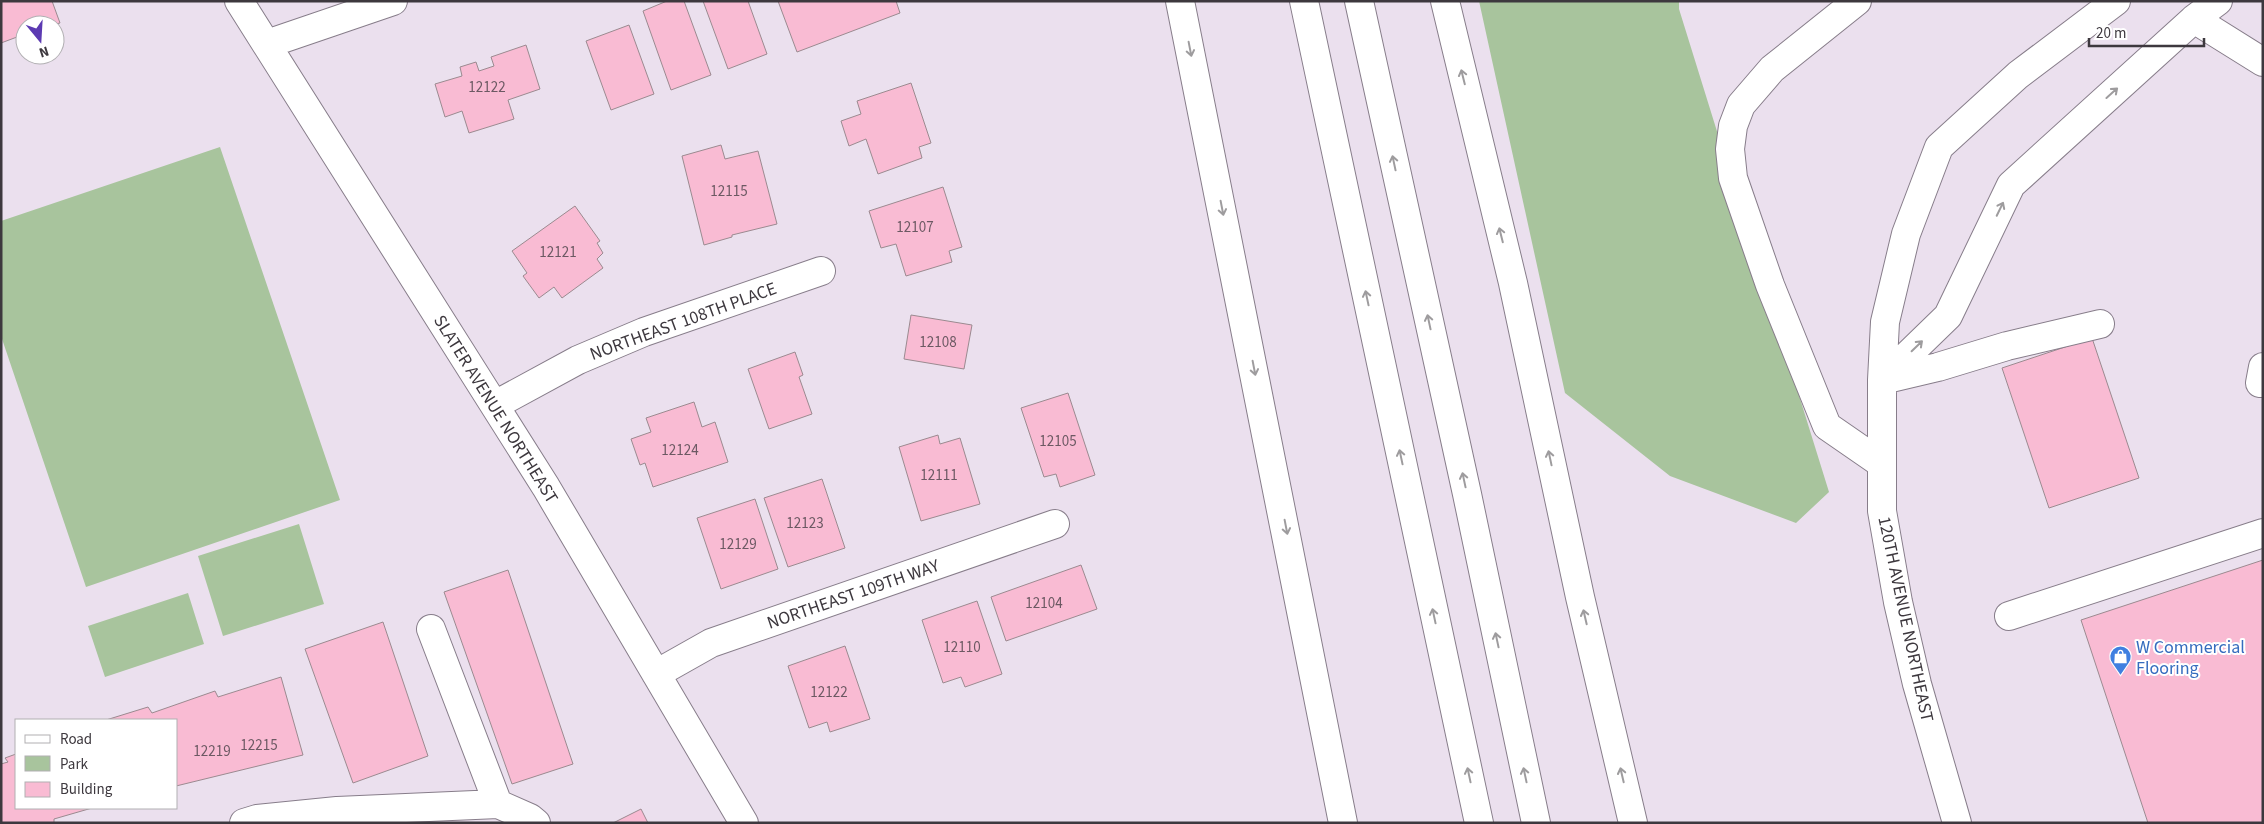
<svg xmlns="http://www.w3.org/2000/svg" width="2264" height="824" font-family="'Source Sans 3',sans-serif">
<style>
.green{fill:#a8c49d}
.building{fill:#f9bbd3;stroke:#9b8a90}
.lines{fill:none;stroke-linecap:round;stroke-linejoin:round}
.minor-casing{stroke:#877d8a;stroke-width:30}
.highway-casing{stroke:#877d8a;stroke-width:30}
.minor{stroke:#fff;stroke-width:28}
.highway{stroke:#fff;stroke-width:28}
.oneway{stroke:#9e9c9e}
.labels{text-anchor:middle;stroke-width:4;stroke-linejoin:round;paint-order:stroke}
.number-label{font-size:15px;fill:#6c5963}
.street-label{font-size:18px;fill:#3d383e;stroke:#fff}
.shop-label{font-size:18px;fill:#366cbe;stroke:#fff;text-anchor:start}
</style>
<rect width="100%" height="100%" fill="#ebe0ee"/>
<!-- green -->
<path class="green" d="M1479,1h200v8l150,483 -33,31 -126,-47 -105,-83z
M220,147l120,353 -254,87 -85,-251v-115z
M299,524l25,80 -101,32 -25,-80z
M188,593l16,51 -99,33 -17,-51z"/>
<!-- building -->
<path class="building" d="M1,1h51l8,22 -8,2h-27v9l-24,9z
M684,1l27,74 -40,15 -28,-79 24,-10z
M703,1h45l19,53 -39,15z
M778,1h118l4,12 -103,39z
M629,25l25,69 -43,16 -25,-69z
M526,45l14,44 -32,11 6,19 -45,14 -7,-22 -17,6 -10,-33 27,-8 -2,-9 16,-5 3,9 15,-5 -3,-9z
M911,83l20,60 -12,4 3,11 -44,16 -12,-35 -17,7 -8,-25 20,-7 -4,-13z
M721,145l4,14 33,-8 19,73 -45,11v2l-28,8 -22,-89z
M943,187l19,60 -13,4 3,11 -46,14 -10,-32 -15,4 -12,-37z
M575,206l25,35 -3,2 6,10 -6,6 6,9 -41,30 -8,-11 -15,11 -16,-22 4,-3 -15,-22z
M911,315l61,10 -8,44 -60,-10z
M2092,338l47,140 -90,30 -47,-140z
M795,352l8,23 -4,2 13,37 -43,15 -21,-60z
M1068,393l27,82 -35,12 -4,-13 -12,3 -23,-69z
M694,402l8,25 13,-5 13,40 -75,25 -8,-24 -5,2 -9,-26 20,-7 -5,-14z
M938,435l2,9 20,-6 20,66 -59,17 -22,-74z
M822,479l23,69 -57,19 -24,-69z
M755,499l23,70 -57,20 -24,-71z
M2263,560v263h-115l-67,-203z
M1081,565l16,44 -91,32 -15,-44z
M508,570l65,194 -61,20 -68,-192z
M977,601l25,73 -37,13 -4,-10 -18,6 -21,-63z
M383,622l45,134 -75,27 -48,-134z
M845,646l25,73 -40,13 -3,-10 -18,6 -21,-62z
M281,677l22,78 -127,31v-66h-70l42,-13 4,6 63,-22 3,6z
M16,754v54h76l-38,11v4h-53v-59l7,-2 -3,-4z
M641,809l7,14h-35z"/>
<g class="lines">
<defs>
<path id="minor" d="M239,1l307,486 198,336
M1857,1l-85,68 -31,36 -8,21 -3,23 3,29 37,107 57,141 55,38
M2194,19l69,43
M267,44l126,-43
M1882,380l66,-64 63,-131 183,-166 24,-18
M1883,380l55,-13 69,-21 93,-22
M2260,383l3,-16
M495,405l83,-45 66,-28 177,-61
M2009,616l254,-83
M431,629l67,175 32,14 6,5
M656,674l55,-31 344,-119
M244,823l13,-4 80,-8 161,-7
M1957,823l-40,-139 -19,-82 -16,-91v-131l3,-58 21,-88 33,-87 79,-72 98,-74"/>
<path id="highway" d="M1180,1l163,822
M1304,1l175,822
M1359,1l108,493 69,329
M1445,1l68,282 67,314 53,226"/>
</defs>
<!-- minor casing -->
<use href="#minor" class="minor-casing"/>
<!-- highway casing -->
<use href="#highway" class="highway-casing"/>
<!-- minor -->
<use href="#minor" class="minor"/>
<!-- highway -->
<use href="#highway" class="highway"/>
</g>
<!-- one-way arrows -->
<defs><path id="oneway-shaft" d="M-6 0H5M1.5-3L5.5 0L1.5 3" fill="none" stroke-width="1.6" stroke-linecap="round" stroke-linejoin="round" transform="scale(1.25)"/></defs>
<g class="oneway">
<use href="#oneway-shaft" transform="translate(1190 49) rotate(79)"/>
<use href="#oneway-shaft" transform="translate(1463 77) rotate(-104)"/>
<use href="#oneway-shaft" transform="translate(2112 93) rotate(-42)"/>
<use href="#oneway-shaft" transform="translate(1394 163) rotate(-102)"/>
<use href="#oneway-shaft" transform="translate(1222 208) rotate(79)"/>
<use href="#oneway-shaft" transform="translate(2000 209) rotate(-64)"/>
<use href="#oneway-shaft" transform="translate(1501 235) rotate(-104)"/>
<use href="#oneway-shaft" transform="translate(1367 298) rotate(-102)"/>
<use href="#oneway-shaft" transform="translate(1429 322) rotate(-102)"/>
<use href="#oneway-shaft" transform="translate(1917 346) rotate(-44)"/>
<use href="#oneway-shaft" transform="translate(1254 368) rotate(79)"/>
<use href="#oneway-shaft" transform="translate(1401 457) rotate(-102)"/>
<use href="#oneway-shaft" transform="translate(1550 458) rotate(-102)"/>
<use href="#oneway-shaft" transform="translate(1464 480) rotate(-102)"/>
<use href="#oneway-shaft" transform="translate(1286 527) rotate(79)"/>
<use href="#oneway-shaft" transform="translate(1434 616) rotate(-102)"/>
<use href="#oneway-shaft" transform="translate(1585 617) rotate(-103)"/>
<use href="#oneway-shaft" transform="translate(1497 640) rotate(-102)"/>
<use href="#oneway-shaft" transform="translate(1469 775) rotate(-102)"/>
<use href="#oneway-shaft" transform="translate(1525 775) rotate(-102)"/>
<use href="#oneway-shaft" transform="translate(1622 775) rotate(-103)"/>
</g>
<!-- icons -->
<defs>
<symbol id="shop-pin" viewBox="-11 -11 22 30"><path d="M0 17L-7.5 6A9.5 9.5 0 1 1 7.5 6Z" fill="#3f7fe0" stroke="#fff"/><path d="M-5-2.5h2.3a2.7 3.5 0 0 1 5.4 0H5L5.5 6h-11ZM-1.5-2.5h3a1.5 2.3 0 0 0-3 0Z" fill="#fff"/></symbol>
</defs>
<g fill-rule="evenodd">
<use href="#shop-pin" x="2108" y="644" width="25" height="34"/>
</g>
<g class="labels">
<!-- number labels -->
<g class="number-label">
<text x="487" y="92">12122</text>
<text x="729" y="196">12115</text>
<text x="915" y="232">12107</text>
<text x="558" y="257">12121</text>
<text x="938" y="347">12108</text>
<text x="1058" y="446">12105</text>
<text x="680" y="455">12124</text>
<text x="939" y="480">12111</text>
<text x="805" y="528">12123</text>
<text x="738" y="549">12129</text>
<text x="1044" y="608">12104</text>
<text x="962" y="652">12110</text>
<text x="829" y="697">12122</text>
<text x="259" y="750">12215</text>
<text x="212" y="756">12219</text>
</g>
<!-- street labels -->
<g class="street-label">
<text transform="translate(683 321) rotate(-20)" y="6">NORTHEAST 108TH PLACE</text>
<text transform="translate(496 409) rotate(58)" y="6">SLATER AVENUE NORTHEAST</text>
<text transform="translate(853 594) rotate(-19)" y="6">NORTHEAST 109TH WAY</text>
<text transform="translate(1906 619) rotate(78)" y="6">120TH AVENUE NORTHEAST</text>
</g>
<!-- shop labels -->
<g class="shop-label">
<text x="2136" y="653">W Commercial<tspan x="2136" dy="21">Flooring</tspan></text>
</g>
</g>
<!-- border -->
<rect width="2264" height="824" fill="none" stroke="#3d383e" stroke-width="5"/>
<!-- legend -->
<rect x="15" y="719" width="162" height="90" fill="#ffffff" stroke="#b1afb2"/>
<rect x="25" y="735" width="25" height="8" fill="#ffffff" stroke="#b1afb2"/>
<text x="60" y="744" font-size="15" fill="#3d383e">Road</text>
<rect x="25" y="756" width="25" height="15" fill="#a8c49d" stroke="#b1afb2"/>
<text x="60" y="769" font-size="15" fill="#3d383e">Park</text>
<rect x="25" y="782" width="25" height="15" fill="#f9bbd3" stroke="#b1afb2"/>
<text x="60" y="794" font-size="15" fill="#3d383e">Building</text>
<!-- north arrow -->
<g transform="translate(40 40) rotate(162)"><circle r="24" fill="#ffffff" stroke="#b1afb2"/>
<path d="M0-4L9 19L0 12L-9 19Z" fill="#5c3ab2"/>
<text y="-8" font-size="14" font-weight="bold" text-anchor="middle" fill="#3d383e">N</text>
</g>
<!-- scale -->
<path d="M2089 38v8h115v-8" fill="none" stroke="#3d383e" stroke-width="2.5"/>
<text x="2096" y="38" font-size="15" fill="#3d383e" stroke="#ffffff" stroke-width="4" paint-order="stroke">20 m</text>
</svg>
